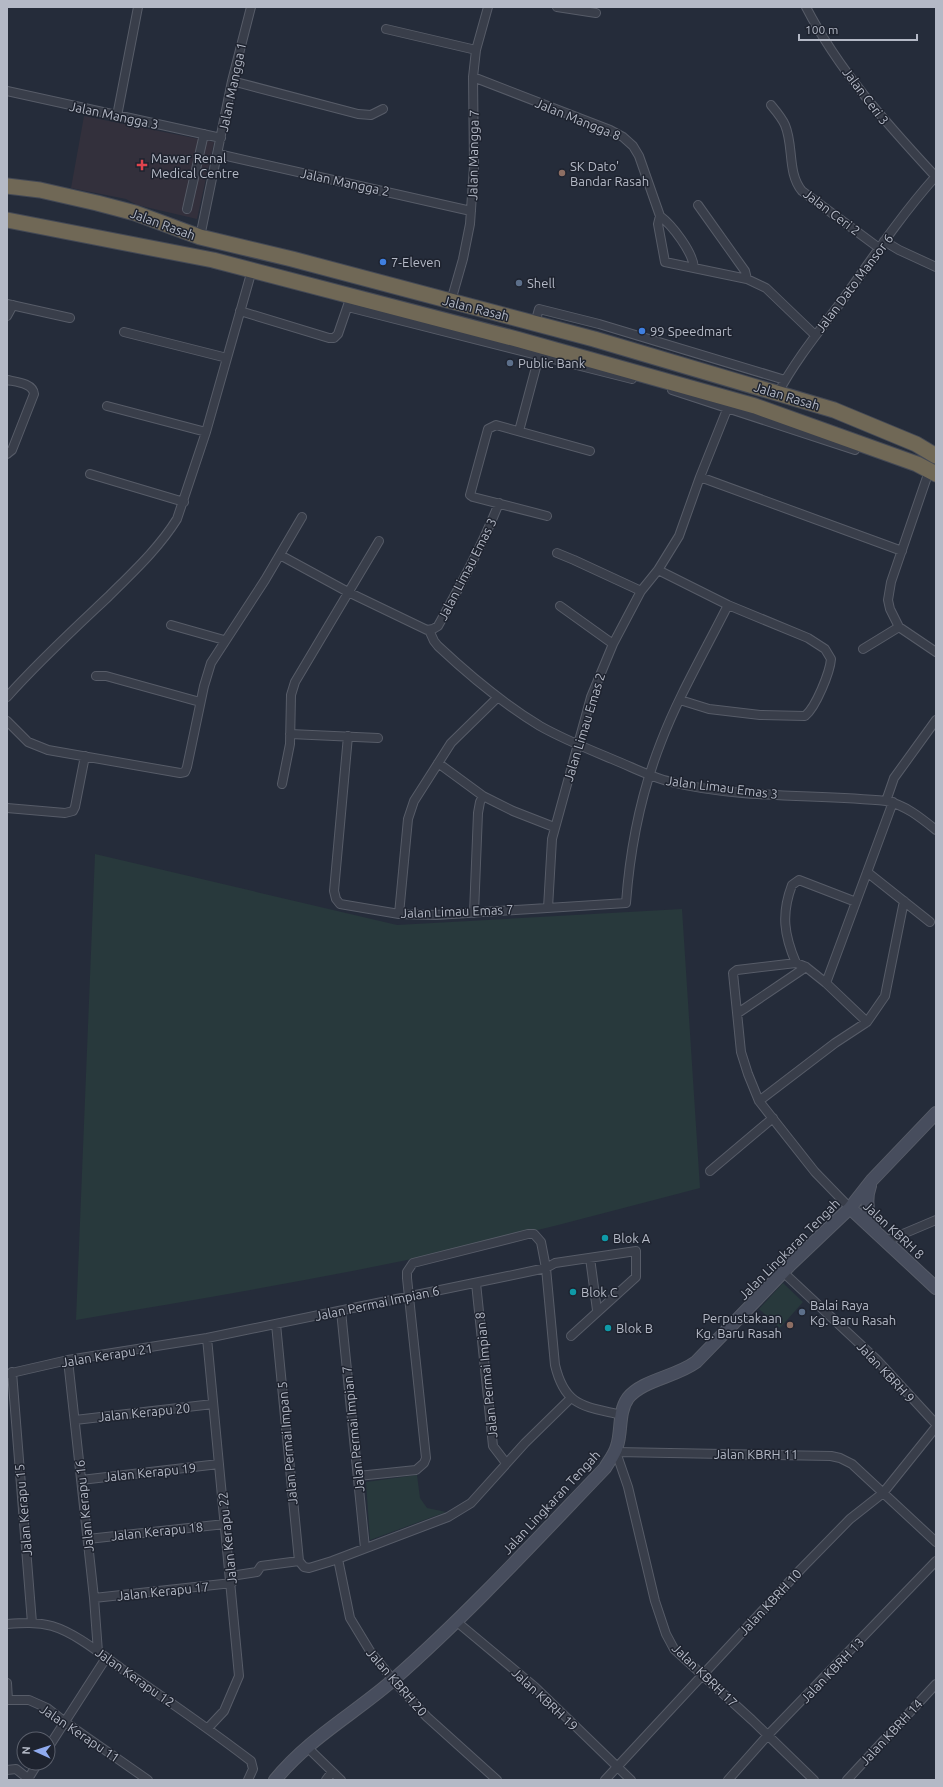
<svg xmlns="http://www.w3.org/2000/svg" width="943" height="1787" font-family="Ubuntu,sans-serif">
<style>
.medical{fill:#33303c}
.green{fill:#28393c}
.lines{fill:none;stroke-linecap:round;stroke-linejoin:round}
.street-casing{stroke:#575c68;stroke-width:10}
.secondary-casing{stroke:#575c68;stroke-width:14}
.highway-casing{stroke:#444955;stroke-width:17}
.street{stroke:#393e4a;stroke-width:8}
.secondary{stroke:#474d5d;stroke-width:12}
.highway{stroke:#706856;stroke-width:15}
.health-dot{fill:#e0444e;stroke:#1e232f;stroke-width:1.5}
.education-dot{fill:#8d6e63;stroke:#1e232f;stroke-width:1.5}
.shop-dot{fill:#3f7fe0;stroke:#1e232f;stroke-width:1.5}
.service-dot{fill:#5c6f8a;stroke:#1e232f;stroke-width:1.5}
.culture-dot{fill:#0f9aa8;stroke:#1e232f;stroke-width:1.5}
.labels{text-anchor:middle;stroke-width:3;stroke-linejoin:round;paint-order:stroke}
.street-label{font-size:13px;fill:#b4b9c6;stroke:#1e232f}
.poi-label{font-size:13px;fill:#b4b9c6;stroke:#1e232f;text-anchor:start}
</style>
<rect width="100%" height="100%" fill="#252c3a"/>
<!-- medical -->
<path class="medical" d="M84,116l130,26 -17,77 -60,-14 -11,-6 -55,-11z"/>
<!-- green -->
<path class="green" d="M95,854l302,71 285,-16 18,279c-97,25 -194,52 -293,72 -110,23 -221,41 -331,60z
M783,1283l20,19 -23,26 -21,-19z
M417,1475l3,23 7,10 19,4 -76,28 -4,-58z"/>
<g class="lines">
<defs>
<path id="street" d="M557,7l39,6
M806,7c33,64 81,117 130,170
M386,29l90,21
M473,77l137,53 13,7 10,9 6,10 21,60
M232,81l126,33 13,1 12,-6
M7,91l214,47
M771,105c5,6 11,13 14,20 9,21 2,48 17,66l77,57
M117,116l21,-109
M218,154l253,57
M698,205l47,66 2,8
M187,209l17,-75
M200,237l32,-156 19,-74
M884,241l15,9 37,17
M694,268c-1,-16 -22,-43 -34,-52l-2,8 7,38 82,17 19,9 49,47
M451,301l12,-42 7,-35 4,-58 -1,-89 3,-27 12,-43
M7,304l63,14
M348,307l284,72
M240,311l89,27h5l4,-4 11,-32
M7,316l6,-11
M535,323l4,-14 60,15 186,56
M124,332l103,26
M7,380c9,2 26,3 27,14l-22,56 -5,4
M672,390l183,60
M778,393c18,-34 43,-64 66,-95 29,-41 58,-84 92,-122
M107,406l99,26
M519,431l20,-75
M90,474l94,28
M700,477l202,74
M927,477l-36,105 -3,18 2,9 9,18 37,25
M547,516l-74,-19 -3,-2 18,-66 8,-4 94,26
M557,553l17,7 67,31
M280,555l68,37 79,38 6,-1 5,-3c22,-40 44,-80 61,-123
M658,570l70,35 80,33 17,11 6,10c-1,13 -15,48 -26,57l-45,-1 -51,-6 -29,-9
M560,606l53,38
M171,625l53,15
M429,630l5,11 4,5c32,30 64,57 102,80 23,13 48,23 72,33 20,8 38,18 59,23 70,17 143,12 215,19 19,4 34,16 50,29
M863,649l36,-22
M96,676h10l94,26
M7,697c32,-36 67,-68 102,-101 24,-24 50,-48 68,-77l29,-87 46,-162
M7,721l21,21 20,8 132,23 5,-1 2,-5 17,-81 7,-23 54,-83 37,-63
M290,734l88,4
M348,736l-14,155 2,8 4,5 59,10 37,1 190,-12c4,-54 15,-110 35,-161 18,-47 44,-91 67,-137
M438,763l45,33 30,15 41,16
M282,784l8,-40 1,-49 4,-13 84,-141
M886,801l8,-23 42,-58
M7,808l58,5 8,-2 2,-4 10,-51
M867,872l63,50
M548,908l4,-69 39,-142 22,-53 28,-53 17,-21 21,-34 21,-59 28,-70
M474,913l4,-100 2,-11 3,-6
M399,914l9,-95 6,-18 37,-58 46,-45
M796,963c-12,-28 -15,-49 -4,-78l7,-5 57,22
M826,983l67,-181
M738,1013l68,-46
M759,1101l76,-58 32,-21 18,-26 19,-95
M710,1171l63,-53
M850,1208l-35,-36 -56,-71 -11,-27 -7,-22 -8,-79 4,-3 59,-7 10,4 20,16 41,39
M886,1240l5,-1 45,-19
M590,1258l7,52
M783,1272l94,88 59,64
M476,1283l17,163 13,17
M341,1311l24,237
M276,1324l23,237
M207,1338l32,338 -15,35 -16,17
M68,1360l26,238 4,54
M12,1372l20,251
M7,1374l61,-14 139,-22 301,-62 38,-8 9,-5 81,-12v26l-65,59
M75,1420l138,-16
M358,1476l58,-6 8,-7 2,-5 -19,-180v-6l6,-9 115,-29h6l7,8 5,26 9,97c10,42 29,41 66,50
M81,1480l138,-16
M88,1539l137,-15
M338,1559l12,59 20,33 23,29 34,37 70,63
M299,1561l5,6 5,1 23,-7 116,-44 23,-14 54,-60 46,-45
M231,1576l26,-4 4,-6 38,-5
M94,1598l138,-15
M457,1622l78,65 96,93
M7,1624c15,-1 30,-2 45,2 24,7 50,29 70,43 44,30 87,60 129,92l2,8 -5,11
M7,1683l1,17
M7,1700h22l18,8 18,14 83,58
M307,1747l34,33
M48,1748l58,-90
M7,1770l9,-1 14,11
M28,1779l10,-16
M326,1780l6,-8
M605,1780l196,-211 49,-50 33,-26 53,-66
M728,1780l40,-45 168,-174
M814,1780l-62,-60 -78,-71 -8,-15 -11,-33 -27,-114 -12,-35 215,4 9,2 12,6 84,78
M847,1780l89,-96"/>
<path id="secondary" d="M870,1186c-5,14 -3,27 4,41
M850,1208l86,80
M275,1780c33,-41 79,-66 118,-100 75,-66 143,-140 212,-212 4,-7 10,-14 12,-22 5,-15 1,-34 11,-48 14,-18 48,-21 68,-36l94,-97 60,-57 22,-28 64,-67"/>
<path id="highway" d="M7,186l33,4 57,13 38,10 65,24 92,22 302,80 240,71 82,34 20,12
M7,220l206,40 307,80 235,66 162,58 19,10"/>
</defs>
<!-- street casing -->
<use href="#street" class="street-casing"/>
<!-- secondary casing -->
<use href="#secondary" class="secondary-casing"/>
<!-- highway casing -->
<use href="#highway" class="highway-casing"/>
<!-- street -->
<use href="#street" class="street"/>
<!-- secondary -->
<use href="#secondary" class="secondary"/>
<!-- highway -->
<use href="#highway" class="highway"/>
</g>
<!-- markers -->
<path class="health-dot" d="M140 159h4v4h4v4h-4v4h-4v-4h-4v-4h4z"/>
<g class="education-dot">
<circle cx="562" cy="173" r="4"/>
<circle cx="790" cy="1325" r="4"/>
</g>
<g class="shop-dot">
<circle cx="383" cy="262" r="4"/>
<circle cx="642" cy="331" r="4"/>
</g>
<g class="service-dot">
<circle cx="519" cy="283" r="4"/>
<circle cx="510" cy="363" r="4"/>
<circle cx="802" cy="1312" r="4"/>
</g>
<g class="culture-dot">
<circle cx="605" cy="1238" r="4"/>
<circle cx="573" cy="1292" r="4"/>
<circle cx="608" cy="1328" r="4"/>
</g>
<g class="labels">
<!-- street labels -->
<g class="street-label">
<text transform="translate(232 87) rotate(-78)" y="5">Jalan Mangga 1</text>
<text transform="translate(866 96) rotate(53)" y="5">Jalan Ceri 3</text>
<text transform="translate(114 115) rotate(12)" y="5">Jalan Mangga 3</text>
<text transform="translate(578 119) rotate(22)" y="5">Jalan Mangga 8</text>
<text transform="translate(473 155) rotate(-89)" y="5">Jalan Mangga 7</text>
<text transform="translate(345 182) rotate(12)" y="5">Jalan Mangga 2</text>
<text transform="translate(832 212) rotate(37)" y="5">Jalan Ceri 2</text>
<text transform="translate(163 224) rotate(20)" y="5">Jalan Rasah</text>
<text transform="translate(854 283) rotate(-53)" y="5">Jalan Dato Mansor 6</text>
<text transform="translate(476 308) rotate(14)" y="5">Jalan Rasah</text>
<text transform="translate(787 396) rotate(17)" y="5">Jalan Rasah</text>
<text transform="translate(467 569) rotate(-63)" y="5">Jalan Limau Emas 3</text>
<text transform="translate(584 727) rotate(-73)" y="5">Jalan Limau Emas 2</text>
<text transform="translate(722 787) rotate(7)" y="5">Jalan Limau Emas 3</text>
<text transform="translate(457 911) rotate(-2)" y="5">Jalan Limau Emas 7</text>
<text transform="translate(894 1230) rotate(43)" y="5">Jalan KBRH 8</text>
<text transform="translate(789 1249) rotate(-45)" y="5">Jalan Lingkaran Tengah</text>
<text transform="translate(377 1303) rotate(-12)" y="5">Jalan Permai Impian 6</text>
<text transform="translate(107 1355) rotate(-9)" y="5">Jalan Kerapu 21</text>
<text transform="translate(886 1372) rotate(47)" y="5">Jalan KBRH 9</text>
<text transform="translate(486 1375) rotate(-96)" y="5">Jalan Permai Impian 8</text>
<text transform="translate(144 1412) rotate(-6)" y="5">Jalan Kerapu 20</text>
<text transform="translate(353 1429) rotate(-96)" y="5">Jalan Permai Impian 7</text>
<text transform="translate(287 1443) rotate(-95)" y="5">Jalan Permai Impan 5</text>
<text x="756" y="1459">Jalan KBRH 11</text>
<text transform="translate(150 1472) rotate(-6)" y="5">Jalan Kerapu 19</text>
<text transform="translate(551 1502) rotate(-47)" y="5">Jalan Lingkaran Tengah</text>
<text transform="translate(84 1506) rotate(-96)" y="5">Jalan Kerapu 16</text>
<text transform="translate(23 1510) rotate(-95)" y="5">Jalan Kerapu 15</text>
<text transform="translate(157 1531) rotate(-6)" y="5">Jalan Kerapu 18</text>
<text transform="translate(227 1538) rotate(-96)" y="5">Jalan Kerapu 22</text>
<text transform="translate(163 1591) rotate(-6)" y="5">Jalan Kerapu 17</text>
<text transform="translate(770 1602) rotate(-47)" y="5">Jalan KBRH 10</text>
<text transform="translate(832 1670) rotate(-46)" y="5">Jalan KBRH 13</text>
<text transform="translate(705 1675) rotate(44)" y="5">Jalan KBRH 17</text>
<text transform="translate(135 1677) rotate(35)" y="5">Jalan Kerapu 12</text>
<text transform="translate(397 1682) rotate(49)" y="5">Jalan KBRH 20</text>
<text transform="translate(545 1699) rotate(43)" y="5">Jalan KBRH 19</text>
<text transform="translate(891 1732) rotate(-47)" y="5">Jalan KBRH 14</text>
<text transform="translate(80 1733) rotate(34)" y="5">Jalan Kerapu 11</text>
</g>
<!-- poi labels -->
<g class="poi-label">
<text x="151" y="163">Mawar Renal<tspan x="151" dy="15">Medical Centre</tspan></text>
<text x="570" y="171">SK Dato'<tspan x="570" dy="15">Bandar Rasah</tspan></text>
<text x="391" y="267">7-Eleven</text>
<text x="527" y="288">Shell</text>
<text x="650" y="336">99 Speedmart</text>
<text x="518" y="368">Public Bank</text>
<text x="613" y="1243">Blok A</text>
<text x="581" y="1297">Blok C</text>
<text x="810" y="1310">Balai Raya<tspan x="810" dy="15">Kg. Baru Rasah</tspan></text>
<text x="782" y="1323" text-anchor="end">Perpustakaan<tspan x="782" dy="15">Kg. Baru Rasah</tspan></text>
<text x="616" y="1333">Blok B</text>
</g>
</g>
<!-- border -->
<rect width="943" height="1787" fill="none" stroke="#b4b9c6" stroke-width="16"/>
<!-- north arrow -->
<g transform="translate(36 1751) rotate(273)"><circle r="19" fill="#1e232f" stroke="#5a5f6b"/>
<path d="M0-3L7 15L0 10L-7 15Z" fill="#90abef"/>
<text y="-6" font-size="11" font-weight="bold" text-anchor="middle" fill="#b4b9c6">N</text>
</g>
<!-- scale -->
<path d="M799 34v6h118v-6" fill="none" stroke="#b4b9c6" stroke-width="2"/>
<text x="805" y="34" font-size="12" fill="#b4b9c6" stroke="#1e232f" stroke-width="3" paint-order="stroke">100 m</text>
</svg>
